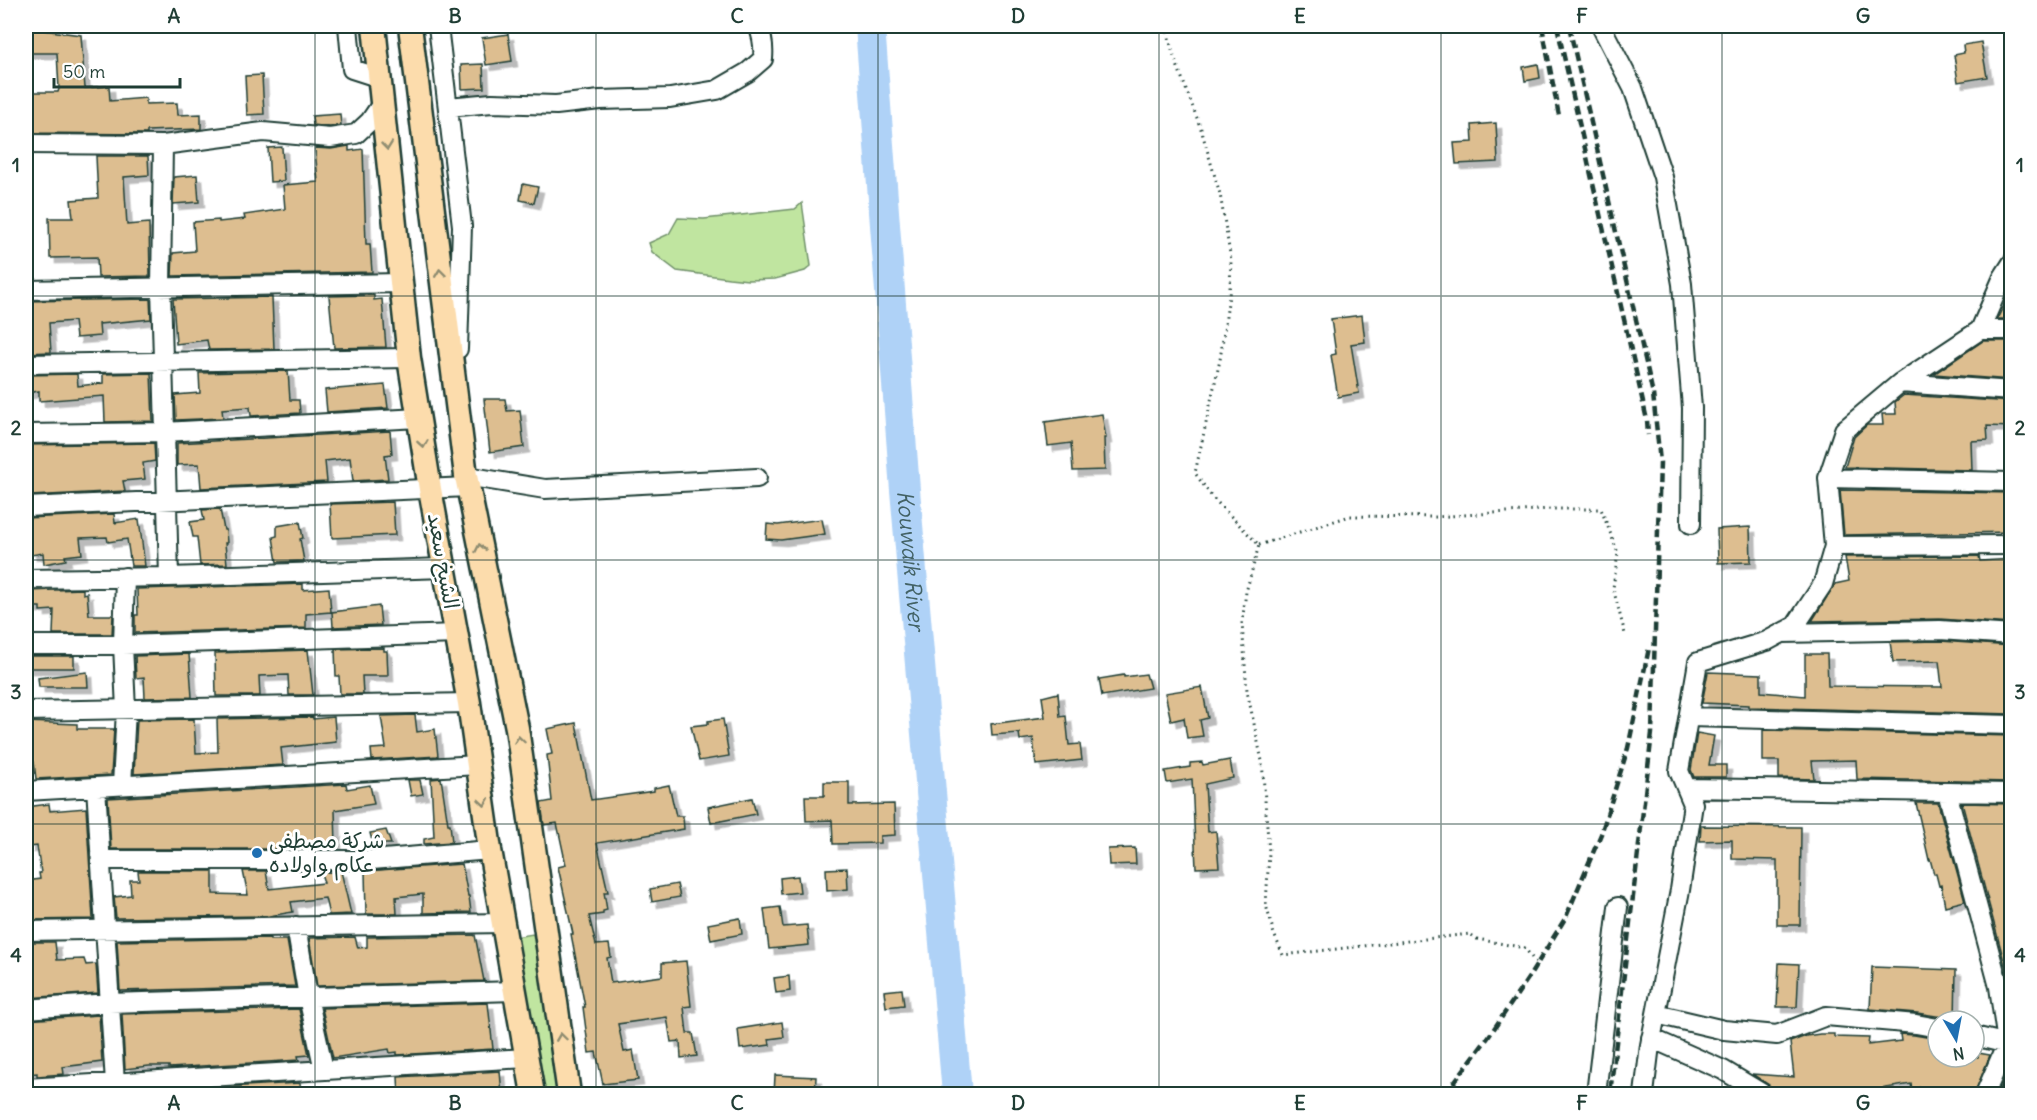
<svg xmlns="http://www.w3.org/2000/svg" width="2037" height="1120" font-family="Delius,'Playpen Sans Arabic',sans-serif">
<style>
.green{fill:#c0e5a0;stroke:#70916a;stroke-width:1.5}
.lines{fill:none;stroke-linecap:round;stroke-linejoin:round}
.river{stroke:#afd2f7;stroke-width:30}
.building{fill:#ddbe90;stroke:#1f3d34;stroke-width:1.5;filter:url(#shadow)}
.minor-casing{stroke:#1f3d34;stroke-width:22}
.major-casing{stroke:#1f3d34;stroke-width:27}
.path{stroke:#1f3d34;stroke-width:3;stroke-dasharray:1.5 4.5;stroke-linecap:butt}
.minor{stroke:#fff;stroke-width:18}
.major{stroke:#fcdcac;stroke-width:22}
.rail{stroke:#1f3d34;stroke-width:4.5;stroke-dasharray:9 4.5;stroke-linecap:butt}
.oneway{stroke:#8e8c70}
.grid{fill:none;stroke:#1f3d34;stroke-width:1.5;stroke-opacity:0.55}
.poi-dot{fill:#1f6fb2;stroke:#fff;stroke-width:2}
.labels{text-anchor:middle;stroke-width:6;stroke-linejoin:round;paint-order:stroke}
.street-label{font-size:21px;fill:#1f3d34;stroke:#fff}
.poi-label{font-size:21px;fill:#1f3d34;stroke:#fff;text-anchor:start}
.water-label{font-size:22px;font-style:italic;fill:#436265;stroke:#fff}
.neatline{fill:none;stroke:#1f3d34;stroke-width:2}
.grid-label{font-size:20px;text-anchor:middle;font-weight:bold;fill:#1f3d34}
</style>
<defs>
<filter id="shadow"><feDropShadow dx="5.5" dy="5.5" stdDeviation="0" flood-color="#0004"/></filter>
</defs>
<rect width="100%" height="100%" fill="#fff"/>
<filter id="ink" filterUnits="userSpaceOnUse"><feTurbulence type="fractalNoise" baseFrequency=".0167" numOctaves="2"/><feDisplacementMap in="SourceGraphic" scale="12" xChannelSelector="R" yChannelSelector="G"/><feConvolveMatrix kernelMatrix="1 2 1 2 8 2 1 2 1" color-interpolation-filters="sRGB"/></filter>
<g filter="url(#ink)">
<!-- green -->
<path class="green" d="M802,203l9,63 -6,5 -30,8 -27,1 -19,-2 -52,-7 -25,-19 -3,-9 20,-9 9,-16 26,1 91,-10z
M533,934l26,160h-18l-27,-157z"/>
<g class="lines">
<!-- river -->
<path class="river" id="s1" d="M870,26l35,464 52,604"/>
</g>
<!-- building -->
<path class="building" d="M26,27l17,1v2l38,5 4,53 24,-2 1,15 36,-3v6l31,-1 1,12 23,-1v15l-54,2v3l-121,-1v-41h32l1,-3 -2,-36h-31z
M508,34l4,27 -26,4 -4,-27z
M1981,42l6,35 -29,5 -4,-27 10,-2 -1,-8z
M483,64l1,24 -22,1 -1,-24z
M1538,64l2,14 -15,3 -2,-14z
M262,75l2,39 -17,1 -2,-39z
M340,114l1,11 -11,2 -17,-2 -1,-9z
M1496,123l2,39 -42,2 -2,-21 19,-1 -1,-17z
M349,146v5l14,-2 3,95h4l2,28 -200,4 1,-23 22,-2 -2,-29 26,-2v2l26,-3 -1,-4 41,-6 -2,-24 35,-3 -3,-34 16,1z
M282,147l2,34 -14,1 -2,-34z
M96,156h52l1,19 -25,2 3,48 22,-2 1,53 -52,1 -1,-20 -47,1 -1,-40h24l-2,-18 27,-2z
M197,175l2,27 -26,2 1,-27z
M523,184l15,3 -4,16 -14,-3z
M2012,290v29h-15z
M374,295v5l8,-1 4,48 -52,1 -5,-52z
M272,297l2,52 -65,1 -2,-10 -31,4 -3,-45z
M150,299l1,20 -52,5 1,12 -24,2 -2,-17 -25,2 2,29 -25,1v-52z
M1362,315l3,27 -14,2 8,49 -21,4 -7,-42 5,-1 -5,-35z
M1983,341h29v39l-78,-6z
M288,371l2,29h9l1,13 -49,3 -1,-9 -28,2 1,9 -47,2 -1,-25 25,-2 -1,-20z
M151,373l2,48 -48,1 -1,-26 -65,5v-10l-12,2 -1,-14v-4l51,-1 1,12 25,-3v-9z
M385,385l3,23 -61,4 -2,-22z
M1904,395l108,7v25l-25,-1 1,14 -17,1 1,29 -127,-3 9,-30 13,-12h16l-1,-11h14l-1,-12z
M484,399h21l2,12 13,-1 4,37 -34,5z
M1102,414l4,24h-2l1,32 -32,1 -2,-28 -23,3 -3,-24z
M390,431l2,23 -7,1 3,24 -35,2 -3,-23 -25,3 2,21 -126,6 -2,-24 -22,1v-22z
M154,443l1,18 -12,2 2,16 -22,2 2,10 -95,5 -4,-32v-19z
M1840,490l172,3v39l-168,3z
M393,502l2,33 -63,3 -2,-34z
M220,509l4,21h2l1,13h-2l2,21 -27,1 -3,-28h-4l-3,-15 14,-2 -2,-10z
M114,514l1,9 24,-4 6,47h-14l-4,-27 -19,3 -1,-5 -27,1 2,16 -17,2 1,4 -22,4 -1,-11 -12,2 -2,-11 -3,1v-27z
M822,519l3,15 -44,6 -15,-1 1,-15 11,1z
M300,522l3,16 -3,1 4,22 -27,1 -4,-25 4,-1v-10z
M1750,527l1,35 -33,1 -1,-34z
M1979,556l1,5 32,-2v65l-72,-5 -128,2 23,-37 14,-3 -4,-24z
M303,584v6l26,-2 2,24 -25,2v14l-171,5v-18h3l-1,-26z
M83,589v5l4,-1 2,22h24l-1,19h-59l1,-24 -14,1v-4h-11l-1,-16z
M379,606l2,19 -48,2 -1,-15z
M1940,641l72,5v68l-263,-7v-2l-47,-2 6,-31 53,2v18l44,4v-42h22l1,32 114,1 -3,-26 -46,1 -3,-20z
M384,648v3h3l1,25h-26l1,18h-23l-1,-18h-3l-1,-27z
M308,650l5,45h-24l-1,-20 -29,1 1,20h-44l-1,-43z
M189,654l3,43 -47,1 -1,-21 -8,1 -1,-22z
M26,656h48v12h-48z
M87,672l1,15h-49l-1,-9z
M1146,674l4,14 -48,8 -3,-17 25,-4v2z
M1202,687l6,31 -8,2 3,16 -16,2 -3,-20 -13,3 -6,-28z
M1058,693l2,24 6,-1 3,29 11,-1 2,16 -46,5 -3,-27 -13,2 -1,-7 -27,2 -1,-11 54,-7 -3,-20z
M415,715l2,17 18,-3 3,27 -66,4 -1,-11 15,-1 -5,-32z
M313,717v2l21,-2 2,25 -55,6 2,17 -149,9 3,-54 57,-1 2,34 22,-1 -1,-33z
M723,719l6,37 -30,5 -8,-35 17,-2v-3z
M26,722l51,2v5h37l-3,46 -75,4 -2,-17 -8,1z
M576,723l15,77 63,-9v-3l15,-3 7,31h7l1,13 -87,14 11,49h-4l3,18 -4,1v3l-14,2 7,29 13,-1 2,13 -4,1 4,25 51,-7v-13l24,-2 5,45 -7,1 3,26h6l4,23 -16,2 -1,-17 -9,1 -4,-25 -49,7 6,28 9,-2 5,30 -35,4 -7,-32 -7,1 -6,-46h2l-14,-73h2l-15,-67 8,-2 -9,-42 -13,2 -3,-22 11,-2 -5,-46 5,-1 -5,-25z
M1763,730l249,6v46l-155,-3 -1,-19 -44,1 2,18 -35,-1v-17h-16z
M1697,733l17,3 -5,29h17v12h-32l-3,-7z
M1230,760l3,18 -28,6 3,48 8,-1 3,36 -23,1 -4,-89 -25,4 -2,-12 25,-4v-4l12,-1 1,3z
M441,778l7,46h2l2,18 -28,2v-5l10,-2 -3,-58z
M408,780h12l3,14 -12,2z
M824,782h25v23l45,-1 1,31 -15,1v7l-47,1 -1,-24 -26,1 -1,-25h19z
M346,784l1,5 23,-4 4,19 -39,6 1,35 -23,1 1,3h-203l-3,-51z
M752,798l4,16 -45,9 -3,-16z
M1916,803h22l27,98 -20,5 -4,-21 -2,1 -3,-12h-2l-4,-15 -1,1z
M1962,803l50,1v171l-4,1z
M49,804l1,7 36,-3 7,111 -64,1 -2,-39 13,-2 -1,-6h2l-4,-27 -8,1 -3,-40z
M1701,826l100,1 -1,98h-23v-65l-45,-1v-19l-32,1z
M386,830l5,14h-18l-3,-11z
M1135,848l1,16 -27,1 -1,-16z
M462,864l6,32h1l2,16 -48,1v-19l-27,3 1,17h-31l-1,-43z
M847,868l1,21 -21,2 -1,-22z
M138,871h75v23l35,1 -5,-24h23l3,18 55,-6 -3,-10 20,-2 10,43 -22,1 -4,-17 -34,4 2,10 -24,4 -153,2 -2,-21 17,-2 -1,-15h9z
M798,876l2,16 -19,2 -1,-16z
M677,884l3,13 -28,5 -2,-13z
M780,907l3,20 24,-2 2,20 -40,4 -5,-40z
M740,918l2,16 -31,6 -3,-16z
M475,935l9,46 -167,5 -8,-48 46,-1 3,11 9,-1v-10z
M270,938v2h17l8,46 -175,5 -3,-50z
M26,942h29l2,18 27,-1 2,6 10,-1 2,29 -72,5z
M1779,963l20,1 -2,43h-20z
M1872,967l84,3 -1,49 -38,-6 -47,-4z
M789,976l1,15 -14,2 -2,-15z
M902,989l2,16 -18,2 -2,-16z
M488,1003l5,46 -96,6v-3l-7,1 -1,-4 -56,9 -11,-50z
M299,1009l10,46 -11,1 1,4 -130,8v-2h-20l-24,3 -3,-55z
M99,1015l3,47 -39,5 1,7 -27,2v-3l-11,1v-54z
M782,1022l2,15 -15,2 1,6 -30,4 -2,-20z
M1820,1034h14v3l35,1 -1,7 33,-4 -1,-7 14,1 24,4v18h40v-4l12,2 -16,40h-23l1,-3 -29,3 -1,-8 -10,2 -1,-5 -49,8v3h-46l-41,-4 -1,3 -5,-9 -17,-11 42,3 -4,-35 16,-6z
M500,1071l2,24h-103l-1,-18z
M2006,1073l6,1v21h-12l-2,-2z
M775,1075l41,2 -1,18h-41z
M300,1083l1,12h-127l-1,-5z"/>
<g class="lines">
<defs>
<path id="minor" d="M348,26l4,43 28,9
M438,26l24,200 -4,123
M1601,26l32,62 30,89 19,107 10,124 -1,116
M448,107l44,-4 64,2 44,-5 70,-2 47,-8 31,-18 15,-13c1,-12 0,-22 -5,-33
M26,144l137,1 100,-13 67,6 26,-4 14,-13 13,-19
M163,145l-2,142 8,290
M26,290l375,-7
M1980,330h32
M26,364l383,-6
M1900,383l112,8
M26,434l138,-2 255,-14
M466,476l79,13 212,-11
M1828,478l184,4
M26,507l442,-20
M1834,546l178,-1
M26,579l143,-2 276,-9
M1782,633l158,-3 72,5
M26,645h97l334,-11
M26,711l443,-8
M1689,717l323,8
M122,785l4,-75 -3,-65 2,-68
M96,787l19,296
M1686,788l326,5
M26,791l452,-26
M1947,792l52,195 8,56 -22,51
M102,860h270l118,-10
M296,926l12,71 16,73
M26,931l477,-8
M26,1009l83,-6 406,-12
M1656,1014l68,16 53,5 49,-19 90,8 22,4
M1974,1036l38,9
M1651,1038l72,32 40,24
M26,1088l501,-30
M1596,1094l22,-187
M1644,1094l6,-49 30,-155 13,-86 -14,-33 19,-109 69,-21 28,-15 28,-42 11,-38 -6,-68 16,-48 56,-47 80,-53 23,-53 9,-14"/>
<path id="major" d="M374,26l35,332 21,131 39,214 21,147 43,244
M410,26l56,450 51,252 52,366"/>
</defs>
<!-- minor casing -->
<use href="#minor" class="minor-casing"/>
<!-- major casing -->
<use href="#major" class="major-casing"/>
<!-- path -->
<path class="path" d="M1166,26l7,28 28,75 19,65 11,66 -1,28 -10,72 -25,113 17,24 47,48 -13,47 -4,31 5,68 15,70 7,91 -3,53 8,29 9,21 187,-21 7,5 48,9 12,17
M1259,545l91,-29 85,1 116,-8h50l17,44 -5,35 12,46"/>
<!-- minor -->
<use href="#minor" class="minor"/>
<!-- major -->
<use href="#major" class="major"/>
<!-- rail -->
<path class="rail" d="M1542,26l17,90
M1557,26l90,394 1,15
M1569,26l84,368 7,68 -8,271 -42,361
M1445,1094l42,-55 42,-62 37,-60 35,-83 27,-86 21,-100"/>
</g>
<!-- one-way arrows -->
<defs><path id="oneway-chevron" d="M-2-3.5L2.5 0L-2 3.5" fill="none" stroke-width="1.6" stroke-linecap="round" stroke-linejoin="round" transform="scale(1.5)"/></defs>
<g class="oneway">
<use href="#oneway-chevron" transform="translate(387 146) rotate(84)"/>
<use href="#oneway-chevron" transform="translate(440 273) rotate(-97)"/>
<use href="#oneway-chevron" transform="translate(423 444) rotate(81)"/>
<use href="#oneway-chevron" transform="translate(480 548) rotate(-101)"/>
<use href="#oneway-chevron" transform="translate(519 740) rotate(-98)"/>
<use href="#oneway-chevron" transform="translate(484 802) rotate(82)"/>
<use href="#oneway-chevron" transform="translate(561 1037) rotate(-98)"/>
</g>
</g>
<!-- grid -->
<path class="grid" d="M315,26v1068M596,26v1068M878,26v1068M1159,26v1068M1441,26v1068M1722,26v1068M26,296h1986M26,560h1986M26,824h1986"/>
<!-- markers -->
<circle class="poi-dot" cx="257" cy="853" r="6"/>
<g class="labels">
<!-- street labels -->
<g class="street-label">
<text transform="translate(443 561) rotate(80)" y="7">الشيخ سعيد</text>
</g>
<!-- poi labels -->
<g class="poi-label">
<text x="269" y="848">شركة مصطفى<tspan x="269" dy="24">عكام واولاده</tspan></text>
</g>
<!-- water labels -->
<g class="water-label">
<text dy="8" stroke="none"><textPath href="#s1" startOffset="536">Kouwaik River</textPath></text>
</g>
</g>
<!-- margin -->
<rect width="2037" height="1120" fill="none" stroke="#fff" stroke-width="66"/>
<!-- north arrow -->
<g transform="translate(1956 1039) rotate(170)"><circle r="28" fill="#ffffff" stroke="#a5b1ae" stroke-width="1.5"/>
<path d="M0-4.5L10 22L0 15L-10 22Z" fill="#1f6fb2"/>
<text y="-9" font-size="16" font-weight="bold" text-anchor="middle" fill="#1f3d34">N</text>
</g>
<!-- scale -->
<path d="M54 78v9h126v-9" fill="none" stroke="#1f3d34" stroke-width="3"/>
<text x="63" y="78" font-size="18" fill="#1f3d34" stroke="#ffffff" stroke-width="4.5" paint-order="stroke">50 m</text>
<rect x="33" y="33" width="1971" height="1054" class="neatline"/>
<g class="grid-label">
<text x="174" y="23">A</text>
<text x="455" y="23">B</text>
<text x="737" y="23">C</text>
<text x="1018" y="23">D</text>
<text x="1300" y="23">E</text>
<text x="1582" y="23">F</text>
<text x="1863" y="23">G</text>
<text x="16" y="172">1</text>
<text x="2020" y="172">1</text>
<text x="16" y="435">2</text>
<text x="2020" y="435">2</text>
<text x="16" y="699">3</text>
<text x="2020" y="699">3</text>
<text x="16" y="962">4</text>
<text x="2020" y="962">4</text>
<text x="174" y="1110">A</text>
<text x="455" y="1110">B</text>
<text x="737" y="1110">C</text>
<text x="1018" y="1110">D</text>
<text x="1300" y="1110">E</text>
<text x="1582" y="1110">F</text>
<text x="1863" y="1110">G</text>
</g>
</svg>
